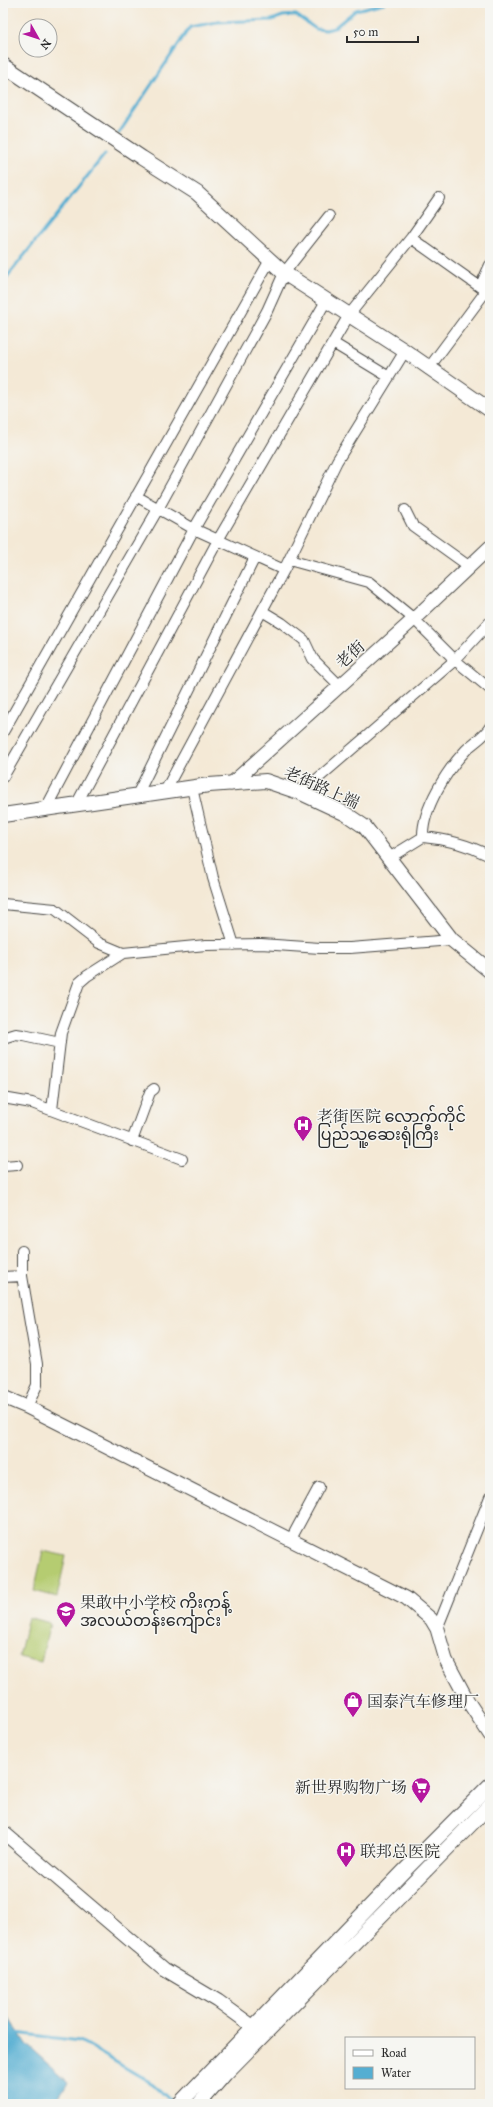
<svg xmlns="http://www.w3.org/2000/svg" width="493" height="2107" font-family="'IM FELL Great Primer','Noto Serif SC','Noto Sans Myanmar',serif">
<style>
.green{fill:#b5cc71;stroke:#707c4e}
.water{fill:#55aed2;stroke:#406c7e}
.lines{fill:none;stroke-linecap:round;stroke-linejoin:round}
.stream{stroke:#55aed2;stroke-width:3}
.minor-casing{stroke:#494845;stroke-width:12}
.tertiary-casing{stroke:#494845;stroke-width:15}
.secondary-casing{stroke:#494845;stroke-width:16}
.minor{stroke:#fff;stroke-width:10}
.tertiary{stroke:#fff;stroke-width:13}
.secondary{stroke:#fff;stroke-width:14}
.labels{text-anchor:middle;stroke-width:3;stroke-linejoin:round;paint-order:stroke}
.street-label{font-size:16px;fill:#2b2b2b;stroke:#f6f6f2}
.poi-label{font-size:16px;fill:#2b2b2b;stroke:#f6f6f2;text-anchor:start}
</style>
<rect width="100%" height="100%" fill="#f6f6f2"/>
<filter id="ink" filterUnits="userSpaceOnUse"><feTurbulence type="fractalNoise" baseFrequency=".025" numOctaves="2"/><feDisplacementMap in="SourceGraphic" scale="8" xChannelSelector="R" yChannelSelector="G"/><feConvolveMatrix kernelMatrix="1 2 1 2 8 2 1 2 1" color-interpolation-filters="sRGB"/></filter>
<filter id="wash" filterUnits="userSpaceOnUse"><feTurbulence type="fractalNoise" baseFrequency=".012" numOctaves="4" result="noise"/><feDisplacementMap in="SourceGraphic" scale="16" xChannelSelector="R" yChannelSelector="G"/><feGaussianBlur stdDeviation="0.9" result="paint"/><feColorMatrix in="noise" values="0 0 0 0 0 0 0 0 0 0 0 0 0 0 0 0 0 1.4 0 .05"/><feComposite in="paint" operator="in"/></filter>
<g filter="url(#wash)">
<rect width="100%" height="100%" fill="#f4e9d6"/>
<!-- green -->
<path class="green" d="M43,1551l23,5 -9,41 -23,-6z
M28,1617l22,6 -9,39 -22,-5z"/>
<!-- water -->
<path class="water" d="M3,2008l23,36 42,38 -15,22h-50z"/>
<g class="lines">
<!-- stream -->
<path class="stream" d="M119,133l71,-106 27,-5 55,-2 11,-4 13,-1 20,14 10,1 8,-2 22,-18 28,-7
M3,282l102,-128
M16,2033l64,8 73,43 21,20"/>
</g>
</g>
<g filter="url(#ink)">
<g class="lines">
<defs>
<path id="minor" d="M411,238l79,56
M480,287l10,-22
M333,343l56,34
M428,369l58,-78
M136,496l58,33 90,41
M405,510l8,16 57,41
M289,560l80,22 45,37 41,41 35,29
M262,611l20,12 22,17 9,19 27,27
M3,732l267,-472
M3,777l155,-268 109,-198 17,-38 45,-57
M192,788l21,90 21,67
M165,791l119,-221 53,-109 68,-110
M301,793l154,-133 35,-38
M137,795l118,-238
M77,803l141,-263 131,-225 62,-77 28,-40
M46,808l148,-279 132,-228
M423,837c24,2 46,8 67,19
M389,858l34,-21c-1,-28 24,-67 43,-87 7,-7 19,-14 24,-23
M3,904l52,5 44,34 24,10
M3,1038l13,-4 7,1 37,8
M3,1098l29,5 150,56
M52,1110l9,-77 18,-50 8,-7 36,-23 83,-8 55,-1 59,4h30l102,-8
M132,1141l18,-49 4,-3
M3,1166l14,-1
M22,1251v25l15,88v21l-10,22
M3,1277l19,-1
M291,1539l28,-52
M437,1629l53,-132"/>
<path id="tertiary" d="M231,784l183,-165 76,-72
M3,1397l24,10 379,191 25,21 6,10 9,31 23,43 21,32
M3,1832l161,137 54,32 44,32"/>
<path id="secondary" d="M3,65l139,93 55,35 87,80 121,78 85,59
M3,815l206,-30 57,-4 35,12 45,21 19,13 87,113 38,31
M179,2104l224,-232 87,-87
M199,2104l26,-30 265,-269"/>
</defs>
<!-- minor casing -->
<use href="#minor" class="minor-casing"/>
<!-- tertiary casing -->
<use href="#tertiary" class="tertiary-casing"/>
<!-- secondary casing -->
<use href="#secondary" class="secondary-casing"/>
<!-- minor -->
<use href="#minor" class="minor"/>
<!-- tertiary -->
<use href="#tertiary" class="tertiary"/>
<!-- secondary -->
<use href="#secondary" class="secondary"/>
</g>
</g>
<!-- icons -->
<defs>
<symbol id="hospital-pin" viewBox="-11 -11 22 30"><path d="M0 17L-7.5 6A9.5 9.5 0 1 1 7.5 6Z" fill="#b5179e" stroke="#f6f6f2"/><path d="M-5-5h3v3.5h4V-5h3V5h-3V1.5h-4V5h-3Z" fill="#fff"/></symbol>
<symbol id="school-pin" viewBox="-11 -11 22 30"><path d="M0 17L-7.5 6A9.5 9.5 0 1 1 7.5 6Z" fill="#b5179e" stroke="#f6f6f2"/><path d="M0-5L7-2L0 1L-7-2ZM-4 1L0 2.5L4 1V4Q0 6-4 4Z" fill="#fff"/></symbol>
<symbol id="shop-pin" viewBox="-11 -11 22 30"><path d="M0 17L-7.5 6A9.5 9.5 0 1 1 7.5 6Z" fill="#b5179e" stroke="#f6f6f2"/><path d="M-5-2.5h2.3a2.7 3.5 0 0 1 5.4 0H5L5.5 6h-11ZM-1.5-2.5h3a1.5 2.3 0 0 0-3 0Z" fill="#fff"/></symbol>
<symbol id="supermarket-pin" viewBox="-11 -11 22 30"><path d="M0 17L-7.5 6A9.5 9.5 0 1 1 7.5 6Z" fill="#b5179e" stroke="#f6f6f2"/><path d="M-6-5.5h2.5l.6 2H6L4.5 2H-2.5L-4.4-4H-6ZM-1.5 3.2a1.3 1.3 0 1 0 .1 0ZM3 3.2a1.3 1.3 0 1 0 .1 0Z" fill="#fff"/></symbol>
</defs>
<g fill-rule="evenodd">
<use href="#hospital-pin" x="292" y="1114" width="22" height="30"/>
<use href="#school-pin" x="55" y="1600" width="22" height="30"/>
<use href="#shop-pin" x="342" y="1690" width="22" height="30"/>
<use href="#supermarket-pin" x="410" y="1776" width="22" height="30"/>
<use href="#hospital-pin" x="335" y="1840" width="22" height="30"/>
</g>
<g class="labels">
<!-- street labels -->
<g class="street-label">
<text transform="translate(350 654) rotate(-42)" y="6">老街</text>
<text transform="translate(322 787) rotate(24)" y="6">老街路上端</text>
</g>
<!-- poi labels -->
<g class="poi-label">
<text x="317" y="1122">老街医院 လောက်ကိုင်<tspan x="317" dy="18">ပြည်သူ့ဆေးရုံကြီး</tspan></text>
<text x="80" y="1608">果敢中小学校 ကိုးကန့်<tspan x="80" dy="18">အလယ်တန်းကျောင်း</tspan></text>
<text x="367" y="1707">国泰汽车修理厂</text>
<text x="407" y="1793" text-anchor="end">新世界购物广场</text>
<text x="360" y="1857">联邦总医院</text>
</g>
</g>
<!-- margin -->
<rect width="493" height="2107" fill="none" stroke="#f6f6f2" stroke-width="16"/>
<!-- legend -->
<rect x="345" y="2037" width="130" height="52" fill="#f6f6f2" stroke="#a5a5a2"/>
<rect x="353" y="2050" width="20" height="6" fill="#ffffff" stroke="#a5a5a2"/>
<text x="381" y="2057" font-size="12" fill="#2b2b2b">Road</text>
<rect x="353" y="2067" width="20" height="12" fill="#55aed2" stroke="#a5a5a2"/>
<text x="381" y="2077" font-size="12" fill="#2b2b2b">Water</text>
<!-- north arrow -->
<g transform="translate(38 38) rotate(129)"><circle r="19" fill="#f6f6f2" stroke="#a5a5a2"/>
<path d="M0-3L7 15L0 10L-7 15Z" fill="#b5179e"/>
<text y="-6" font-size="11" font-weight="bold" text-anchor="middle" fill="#2b2b2b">N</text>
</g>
<!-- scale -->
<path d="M347 36v6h71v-6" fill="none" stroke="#2b2b2b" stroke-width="2"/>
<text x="353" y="36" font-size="12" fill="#2b2b2b" stroke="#f6f6f2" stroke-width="3" paint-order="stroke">50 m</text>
</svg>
